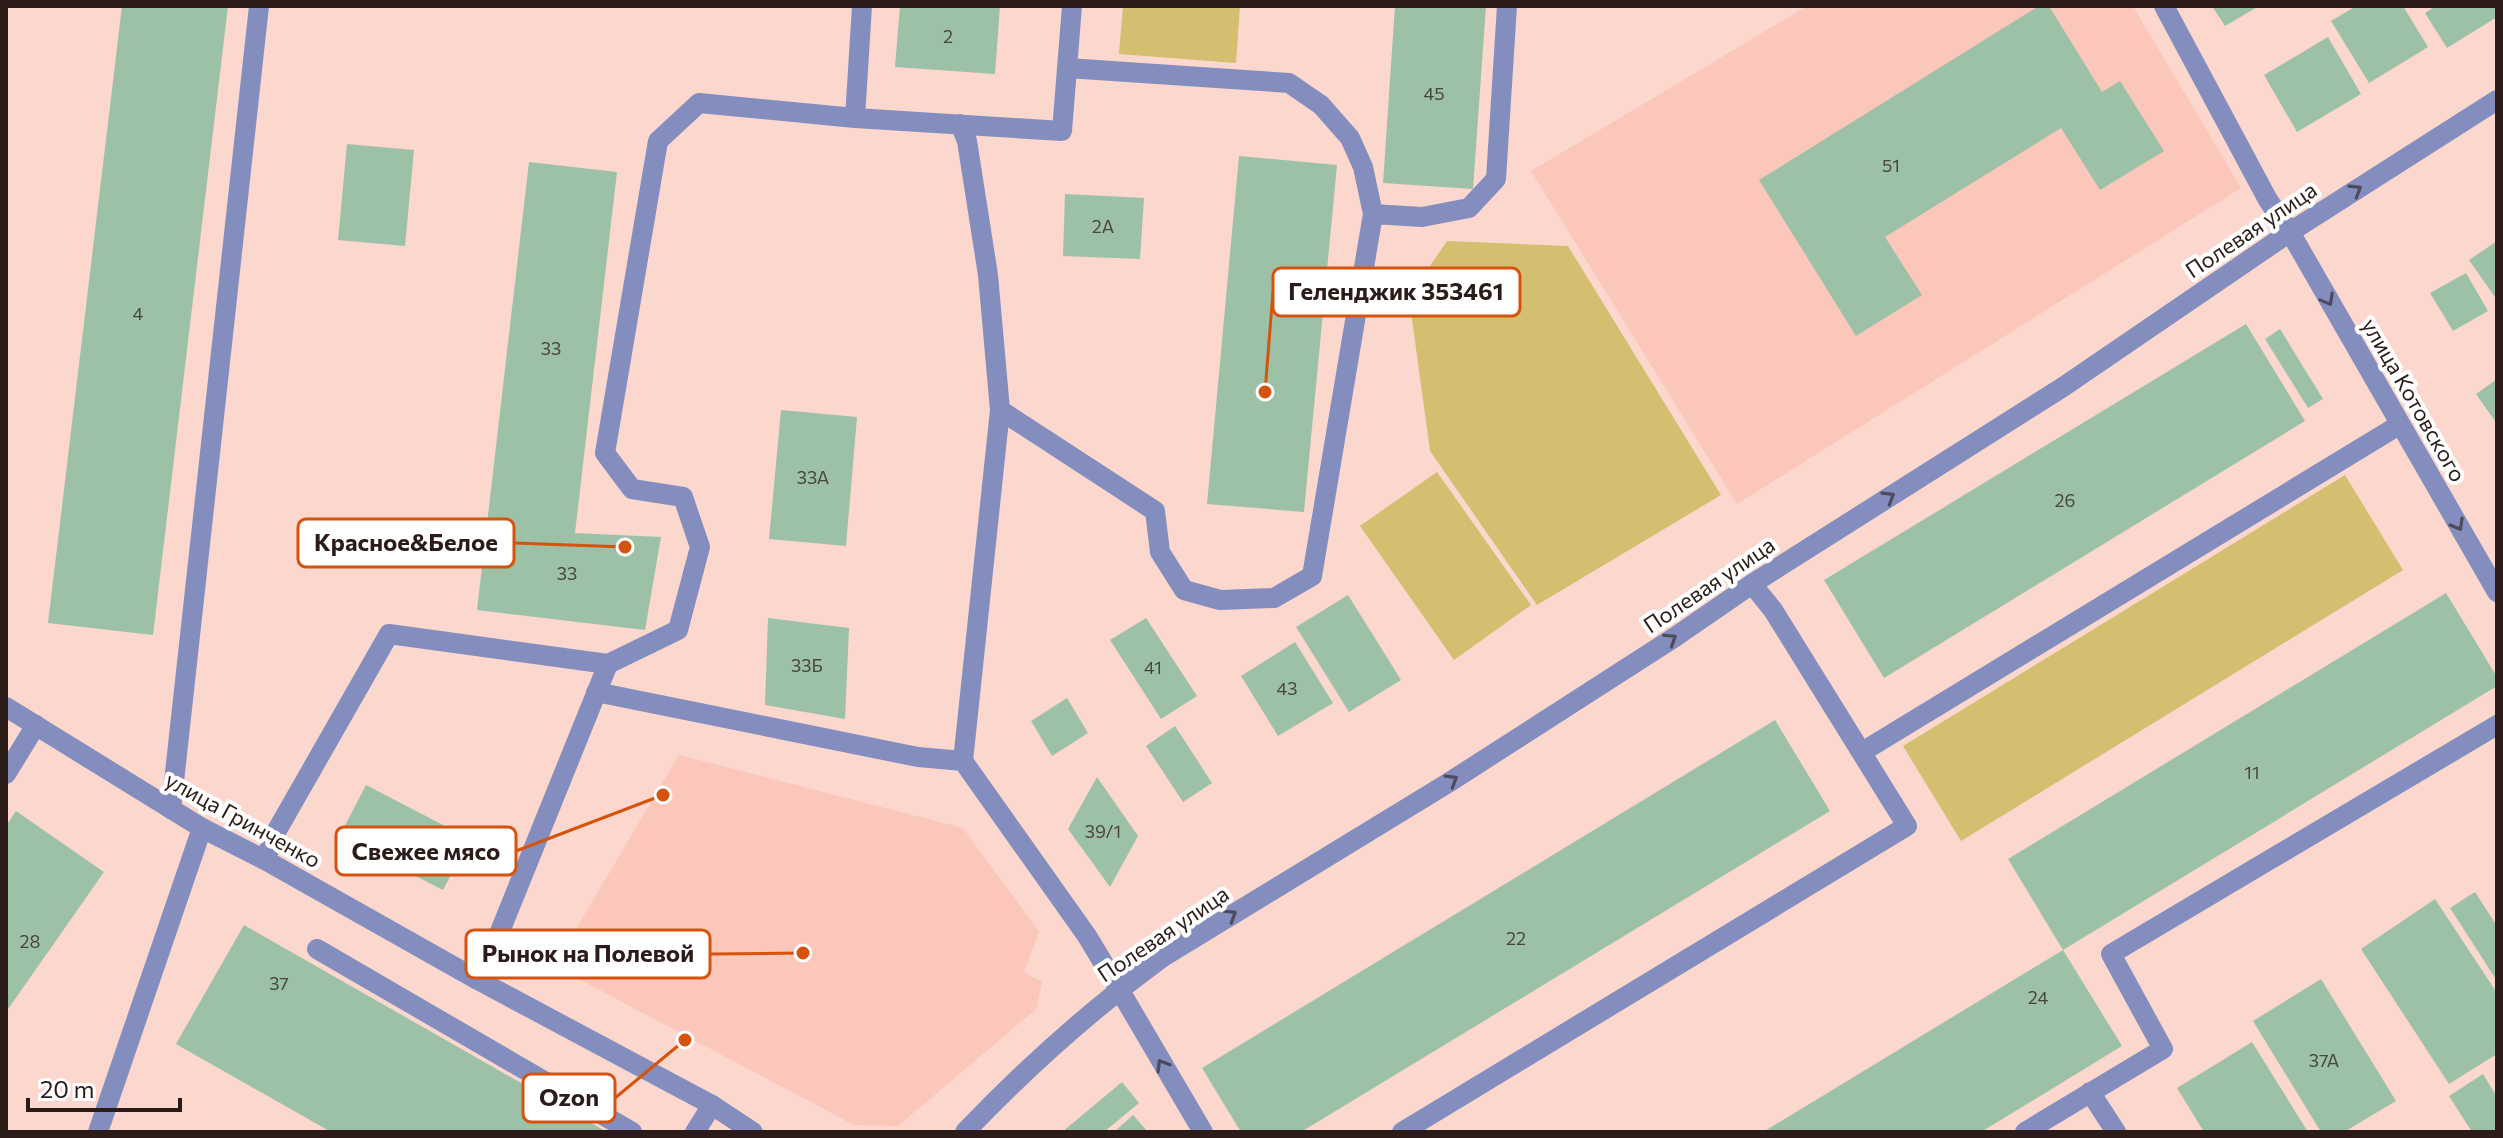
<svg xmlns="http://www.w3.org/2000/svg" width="2503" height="1138" font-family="Commissioner,sans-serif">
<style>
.built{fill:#fbc7ba}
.green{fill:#d4be6f}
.building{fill:#9dc1a7}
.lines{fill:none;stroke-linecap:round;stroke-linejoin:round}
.service{stroke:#838ebf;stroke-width:20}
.minor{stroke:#838ebf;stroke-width:20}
.tertiary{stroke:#838ebf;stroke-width:20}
.oneway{stroke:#4f4a5b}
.labels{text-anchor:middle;stroke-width:8;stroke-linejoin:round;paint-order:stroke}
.number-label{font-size:18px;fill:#48453c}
.street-label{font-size:22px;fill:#2c1c19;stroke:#fff}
.leader{fill:none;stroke:#d5530d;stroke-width:3}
.callout-dot{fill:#d5530d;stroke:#fff;stroke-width:3}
.callout{fill:#fff;stroke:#d5530d;stroke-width:3}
.callout-label{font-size:24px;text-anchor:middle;font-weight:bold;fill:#2c1c19}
</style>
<rect width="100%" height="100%" fill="#fbd7ce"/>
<!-- built -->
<path class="built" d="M1807,6h326l108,182 -504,316 -206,-333z
M679,755l284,73 76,104 -15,40 18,10 -6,27 -138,117 -44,-1 -275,-146 -6,-45z"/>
<!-- green -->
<path class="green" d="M1123,6h117l-4,57 -117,-9z
M1447,241l121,5 153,249 -184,110 -107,-154 -21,-154z
M1437,472l94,133 -77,55 -94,-134z
M2345,475l58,95 -442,271 -58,-95z"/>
<!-- building -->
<path class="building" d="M122,6h106l-75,629 -105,-12z
M900,6h100l-5,68 -100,-7z
M1395,6h91l-13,183 -90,-6z
M2039,6h10l53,86 18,-11 44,70 -64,39 -39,-62 -176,109 37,58 -66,41 -97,-156z
M2212,6h47l-34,20z
M2356,6h47l25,41 -59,36 -38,-62z
M2436,6h61v11l-50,31 -22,-35z
M2328,37l33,57 -64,38 -33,-57z
M347,144l67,6 -9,96 -67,-6z
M1239,156l98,9 -33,347 -97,-8z
M529,162l88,10 -42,361 86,4 -16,93 -168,-20z
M1065,194l79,4 -4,61 -77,-3z
M2497,241v59l-28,-40z
M2466,273l22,38 -35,20 -23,-38z
M2246,324l59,97 -421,257 -60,-98z
M2280,329l43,70 -15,9 -43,-69z
M2497,379v45l-21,-30z
M781,410l76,7 -11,129 -77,-7z
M2446,593l51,84v9l-434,264 -55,-91z
M1348,595l53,85 -52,32 -53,-85z
M768,618l81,10 -4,91 -80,-14z
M1146,618l51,78 -36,23 -51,-79z
M1295,642l38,61 -55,33 -37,-60z
M1067,698l21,35 -36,23 -21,-35z
M1775,720l55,91 -529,321h-60l-39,-64z
M1175,726l37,57 -29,19 -37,-56z
M1097,777l41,59 -28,51 -42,-58z
M366,785l104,54 -27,51 -104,-53z
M16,811l88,61 -98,140v-186z
M2475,892l22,34v55l-47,-73z
M2435,899l62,94v61l-48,30 -88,-135z
M244,925l363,207h-276l-155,-88z
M2063,950l59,96 -141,86h-218z
M2321,979l75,122 -52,31h-23l-68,-111z
M2252,1042l56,90h-104l-27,-44z
M2483,1074l14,23v35h-25l-23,-36z
M1122,1082l17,21 -35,29h-42z
M1133,1115l15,17h-34z"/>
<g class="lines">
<!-- service -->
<path class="service" d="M862,6l-7,112 207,13 10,-125
M2164,6l104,194 22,32
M1067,68l222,15 32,22 29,33 13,29 10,47 49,3 47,-9 27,-29 11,-173
M960,124l7,17 21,134 12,135 -37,351 124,175 32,53
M1000,410l155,101 5,41 24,38 36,10 54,-2 38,-22 61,-362
M608,664l70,-34 22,-83 -17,-50 -51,-8 -27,-36 53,-312 41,-38 156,15
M596,692l322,65 45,4
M1862,752l537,-327
M6,774l30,-49
M171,809l88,-803
M265,860l11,-28 113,-198 219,30 -122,302 -10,13
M317,949l315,183
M98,1132l104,-304
M695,1132l17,-27
M1402,1132l505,-306 -134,-216 -21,-26
M2025,1132l138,-83 -52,-95 386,-229"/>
<!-- minor -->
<path class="minor" d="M2290,232l207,360
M1119,989l84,143
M2090,1092l26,40
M965,1132c61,-64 127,-123 198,-175l285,-174 227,-146 77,-53 311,-197 227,-155 207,-132"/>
<!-- tertiary -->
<path class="tertiary" d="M6,707l196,121 63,32 211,119 236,126 41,27"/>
</g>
<!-- one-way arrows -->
<defs><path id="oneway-chevron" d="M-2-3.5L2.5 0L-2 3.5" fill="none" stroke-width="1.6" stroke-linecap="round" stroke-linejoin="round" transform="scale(2)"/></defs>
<g class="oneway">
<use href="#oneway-chevron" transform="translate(2356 190) rotate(-32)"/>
<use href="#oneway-chevron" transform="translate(2328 300) rotate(61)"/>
<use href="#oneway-chevron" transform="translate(1889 497) rotate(-32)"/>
<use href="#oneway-chevron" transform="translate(2458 525) rotate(60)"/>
<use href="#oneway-chevron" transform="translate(1671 639) rotate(-33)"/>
<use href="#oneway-chevron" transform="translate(1452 780) rotate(-32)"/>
<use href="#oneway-chevron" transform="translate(1231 915) rotate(-31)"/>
<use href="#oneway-chevron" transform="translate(1162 1065) rotate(-121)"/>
</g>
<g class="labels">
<!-- number labels -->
<g class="number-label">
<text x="948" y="43">2</text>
<text x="1434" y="100">45</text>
<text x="1891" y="172">51</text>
<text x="1103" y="233">2А</text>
<text x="138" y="320">4</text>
<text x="551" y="355">33</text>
<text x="813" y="484">33А</text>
<text x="2065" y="507">26</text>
<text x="567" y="580">33</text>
<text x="807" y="672">33Б</text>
<text x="1153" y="674">41</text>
<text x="1287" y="695">43</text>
<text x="2252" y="779">11</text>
<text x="1103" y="838">39/1</text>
<text x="1516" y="945">22</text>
<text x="30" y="948">28</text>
<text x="279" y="990">37</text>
<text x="2038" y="1004">24</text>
<text x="2324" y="1067">37А</text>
</g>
<!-- street labels -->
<g class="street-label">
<text transform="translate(2251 230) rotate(-34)" y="8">Полевая улица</text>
<text transform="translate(2414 400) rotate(60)" y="8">улица Котовского</text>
<text transform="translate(1709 585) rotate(-34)" y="8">Полевая улица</text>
<text transform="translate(243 820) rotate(29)" y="8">улица Гринченко</text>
<text transform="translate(1163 934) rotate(-34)" y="8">Полевая улица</text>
</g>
</g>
<!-- callouts -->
<path class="leader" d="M1265 392L1273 292M625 547L514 543M663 795L516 851M803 953L710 954M685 1040L615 1098"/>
<g class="callout-dot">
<circle cx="1265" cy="392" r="8"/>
<circle cx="625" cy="547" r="8"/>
<circle cx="663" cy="795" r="8"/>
<circle cx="803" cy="953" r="8"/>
<circle cx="685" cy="1040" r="8"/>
</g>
<g class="callout">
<rect x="1273" y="268" width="247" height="48" rx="8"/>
<rect x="298" y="519" width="216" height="48" rx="8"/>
<rect x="336" y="827" width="180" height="48" rx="8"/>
<rect x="466" y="930" width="244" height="48" rx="8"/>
<rect x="523" y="1074" width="92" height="48" rx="8"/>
</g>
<g class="callout-label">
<text x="1396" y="300">Геленджик 353461</text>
<text x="406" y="551">Красное&amp;Белое</text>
<text x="426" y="860">Свежее мясо</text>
<text x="588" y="962">Рынок на Полевой</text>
<text x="569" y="1106">Ozon</text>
</g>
<!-- border -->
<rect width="2503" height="1138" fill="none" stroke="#2c1c19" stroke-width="16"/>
<!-- scale -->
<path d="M28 1098v12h152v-12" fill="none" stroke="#2c1c19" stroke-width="4"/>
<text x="40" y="1098" font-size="24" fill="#2c1c19" stroke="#ffffff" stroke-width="6" paint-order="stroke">20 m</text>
</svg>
